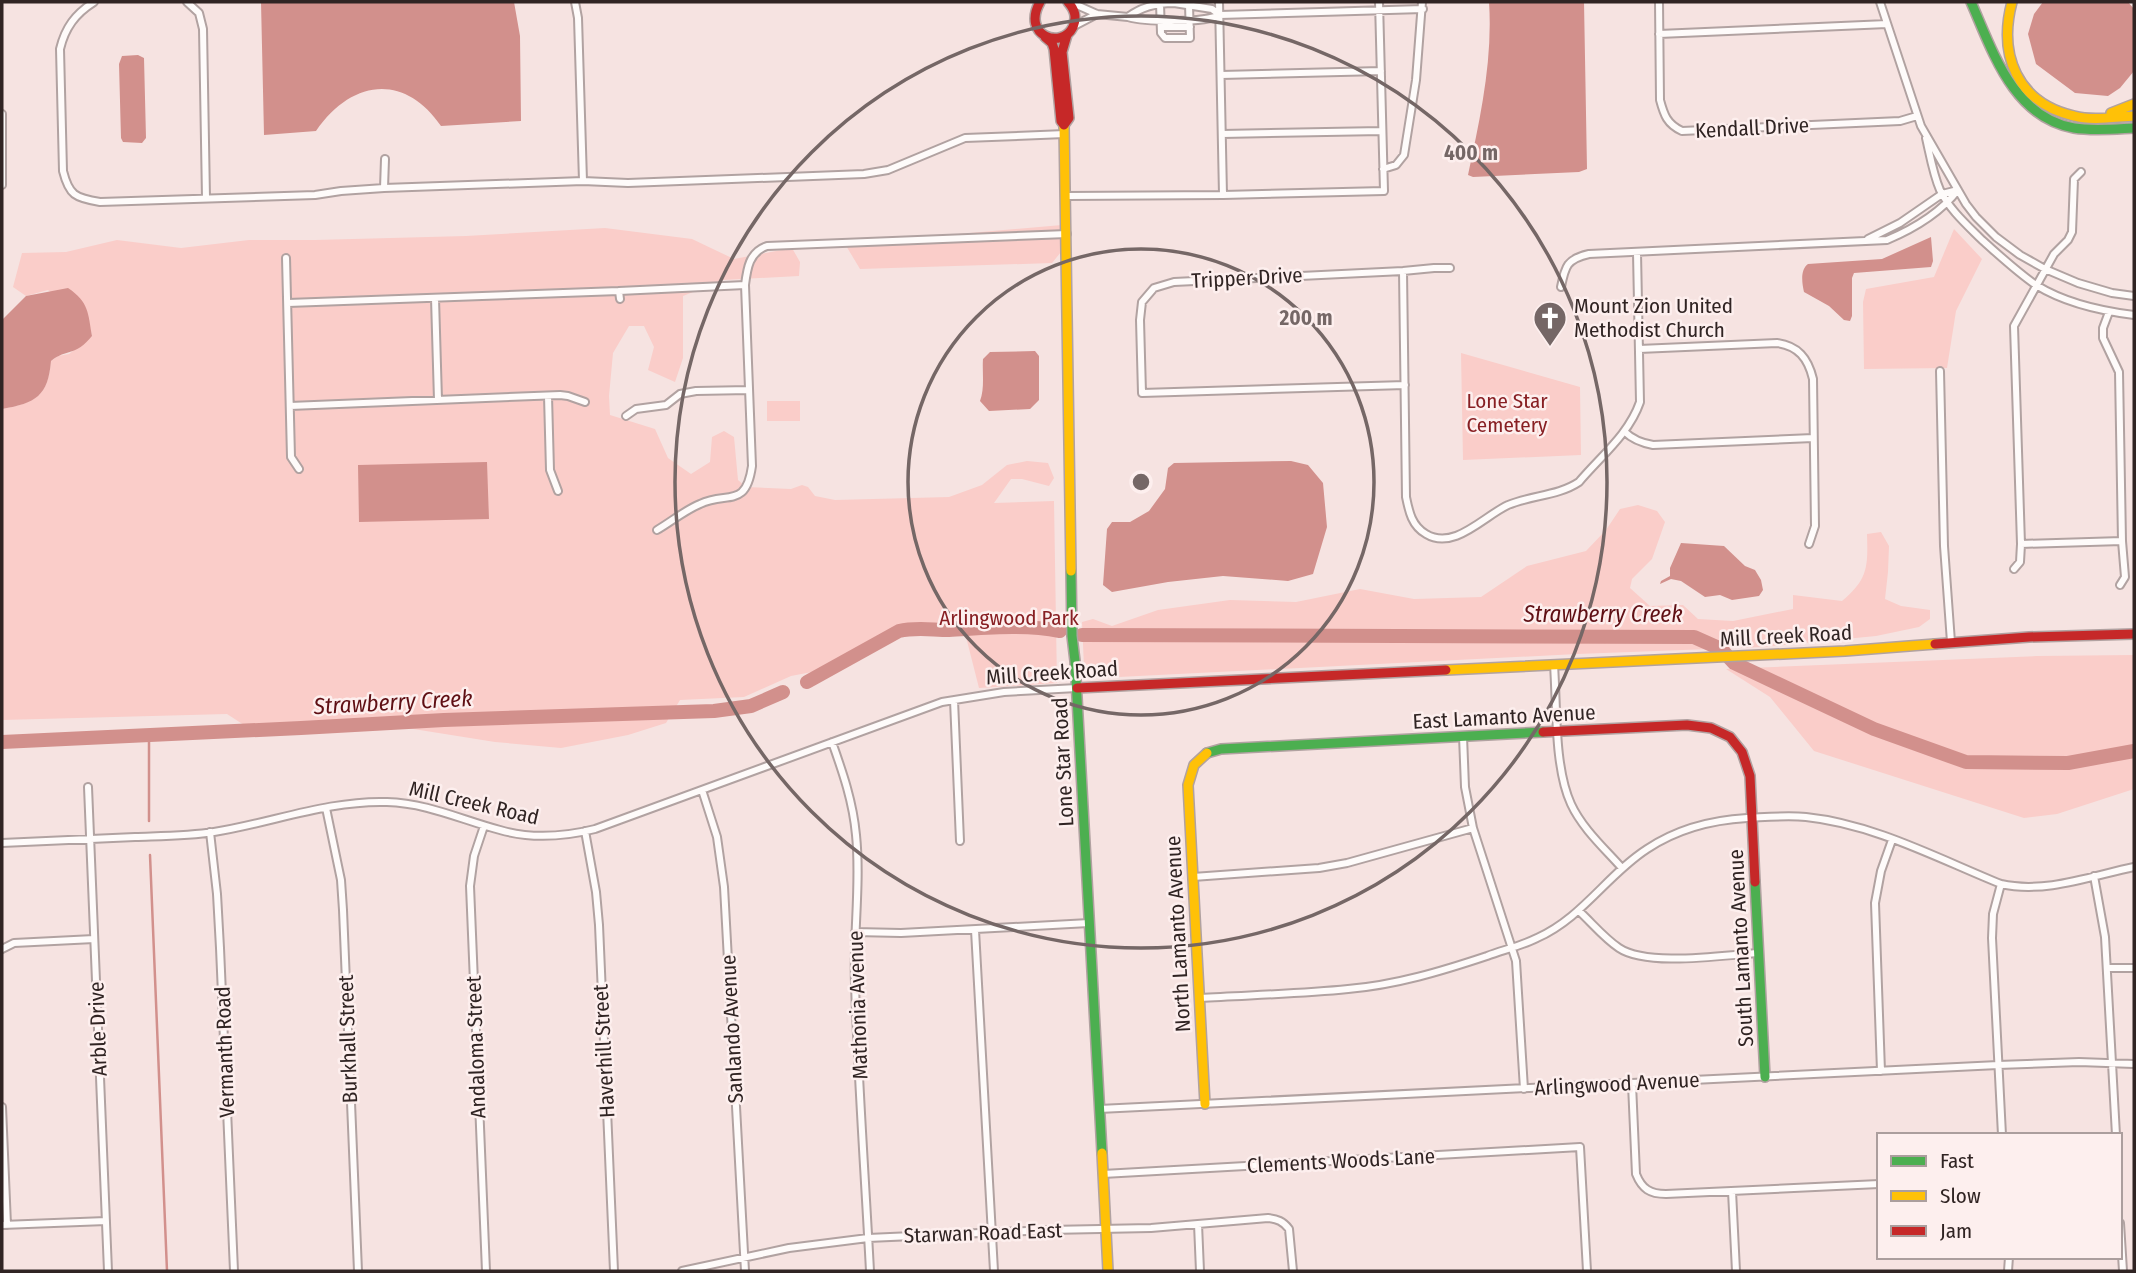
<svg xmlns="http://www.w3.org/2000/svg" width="2136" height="1273" font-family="'Fira Sans Condensed',sans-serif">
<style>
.green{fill:#facdc9}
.water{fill:#d2908c}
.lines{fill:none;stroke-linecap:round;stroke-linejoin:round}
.stream{stroke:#d2908c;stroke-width:2.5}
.river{stroke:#d2908c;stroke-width:14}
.street-casing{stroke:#b1a2a1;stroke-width:10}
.fast-casing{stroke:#b1a2a1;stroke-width:12}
.slow-casing{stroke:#b1a2a1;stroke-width:12}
.jam-casing{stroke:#b1a2a1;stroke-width:12}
.street{stroke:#fefbfa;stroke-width:6}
.fast{stroke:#4caf50;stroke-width:9}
.slow{stroke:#ffc107;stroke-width:9}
.jam{stroke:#c62828;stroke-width:9}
.ring{fill:none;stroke:#756766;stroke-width:3.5}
.labels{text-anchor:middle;stroke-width:5;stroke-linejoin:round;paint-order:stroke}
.street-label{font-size:21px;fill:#302423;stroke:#fdefee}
.poi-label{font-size:21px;fill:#302423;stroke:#fdefee;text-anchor:start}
.park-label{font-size:21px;fill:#881f23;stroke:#fdefee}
.water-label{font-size:23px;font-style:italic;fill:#5f0f14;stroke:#fdefee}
.centre{fill:#756766;stroke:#fdefee;stroke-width:3.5}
.ring-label{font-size:21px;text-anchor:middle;font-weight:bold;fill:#756766;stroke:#fdefee;stroke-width:5;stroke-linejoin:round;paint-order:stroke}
</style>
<rect width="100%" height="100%" fill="#f6e3e1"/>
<!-- green -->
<path class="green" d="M1062,225l-1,27 -9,11 -192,6 -15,-25z
M605,228l87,11 42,20 58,-11 8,14 -1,14 -76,4 -40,16v62l-8,24 -27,-12 6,-23 -10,-21h-15l-16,27 -4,43 1,19 45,14 13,29 23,16 19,-12 2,-25 12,-6 10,6 4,43 8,7 45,2 11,-4 6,2 7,9 20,4 114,-3 33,-12 25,-20 20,-4 21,2 6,15 -5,8 -27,-7h-11l-17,24 60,-2 3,182 -78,5 -16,-63h-49l-21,4 -76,42 -26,5 -47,21 -64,3 -14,23 -38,12 -67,13 -66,-6 -138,-22 -89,5h-24l-17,-11 -225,6v-311c33,-6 46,-13 49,-48l7,-5 11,-2 23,-18 -3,-13 -41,-33 -22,6 -13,-9 9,-34 44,-1 51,-12 64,8 68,-8h66l151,-4z
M1954,229l28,30 -26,52 -9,57 -83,1 -1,-67 3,-13 68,-12z
M1461,353l119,34 1,68 -118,5z
M767,401h33v20h-33z
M1638,505l19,6 8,11 -13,37 -20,20 -2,9 20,18 33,-1 15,14 35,2 60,-12v-14l49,6c26,-22 26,-34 25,-67l14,-2 8,14 -1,26 -3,27 16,7 29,4v9l-11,8 -43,9 -113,11 -186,7 -478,24 -10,-3 -5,-8 -2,-45 11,-3 19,7 46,-16 72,-10 66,2 64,-13 54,10 67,-2 46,-31 59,-15 20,-21 14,-21z
M2134,655v134l-77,25 -33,4 -210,-67 -44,-54 -44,-28 311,-13z"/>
<!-- water -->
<path class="water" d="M261,2h253l6,34 1,85 -80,5c-37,-54 -90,-46 -125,5l-52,4z
M1489,2h95l3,167 -8,3 -106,5 -5,-2c12,-56 25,-115 21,-173z
M2043,2h85l6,7v62l-14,17 -12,8 -33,-3 -39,-29 -8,-30 6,-20z
M138,55l6,3 2,80 -4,5 -19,-1 -2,-4 -2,-74 3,-8z
M1931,237l2,24 -2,6 -77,6 -2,5v38l-2,5 -6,-1 -15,-14 -25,-14c-2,-9 -4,-22 4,-28l74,-5z
M68,288c21,14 20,25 24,48 -17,21 -25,12 -41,25 -3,35 -15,42 -49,48v-89l24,-24z
M1035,351l4,5v44l-9,9 -41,2 -9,-10c5,-13 2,-29 3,-42l7,-7z
M1291,461l17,4 15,18 4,44 -14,47 -25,7 -65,-5 -55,6 -56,10 -9,-7 4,-56 5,-7h18l19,-11 16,-22 3,-21 6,-5z
M487,462l2,57 -130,3 -1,-57z
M1681,543l43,3 21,20 10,4 6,10 2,10 -4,6 -27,4 -12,-5 -15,2 -24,-16 -10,-2 -11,5 1,-3 9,-5v-8z"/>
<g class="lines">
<!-- stream -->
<path class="stream" d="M149,821v-85
M150,855l17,416"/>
<!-- river -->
<path class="river" d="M1082,635l612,2 27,12 13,14 140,66 92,33 102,1 66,-12
M807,682l92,-51c17,-4 33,-1 50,-1 37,-2 74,-6 111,1
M2,742l299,-14 143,-8 270,-9 37,-5 32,-14"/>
<defs>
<path id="street" d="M94,2c-19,12 -29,26 -34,47l3,122c6,24 12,27 37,31l215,-7 26,-4 43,-3 199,-7 45,2 236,-9 24,-4 77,-32 100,-4
M187,2l12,11 4,16 3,169
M575,2l3,16 5,163
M1070,2l27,12 31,3
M1219,2l4,193
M1659,2l1,98c4,15 7,24 22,31l218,-10 17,-5
M1880,2l41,124 45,78 10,13 20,20 24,18 25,14 33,14 34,10 22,3
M1174,3l38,6 8,6c-15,8 -75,7 -92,2 13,-10 30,-14 46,-14z
M1160,4l1,29 4,5h25l-1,-33
M1220,15l203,-6
M1074,26l23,-12
M1161,27h29
M1659,34l228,-10
M1221,75l160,-4
M2,114v71
M1222,134l160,-3
M1926,138c4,17 7,36 14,52 9,19 27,35 42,50 17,15 35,32 54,45 29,18 65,26 98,30
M1383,169l13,-4 8,-10 12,-75 6,-78
M2081,172l-7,7 -2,53 -4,8 -14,14 -40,72 7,218 101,-3 -3,-169 -16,-34v-10l6,-16
M384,188l1,-29
M1067,196l156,-1 161,-4 -5,-189
M1868,239l32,-16 42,-29 16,-4
M286,258l5,199 8,12
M1403,271l3,226c3,15 6,29 20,37 28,17 58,-18 82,-29 24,-10 50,-9 71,-23 22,-26 50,-48 61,-80l-3,-149
M1561,287c4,-21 6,-28 28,-33l298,-14c26,-11 54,-28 71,-50
M435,298l3,102
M620,299l-1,-8 126,-6
M288,303l331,-12
M1639,349l138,-6c21,3 31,15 36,36l2,147 -6,18
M1940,371l4,175 7,96
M1405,385l-263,8 -2,-73 2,-18 12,-14 20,-6 229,-11 31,-3h16
M548,396l2,74 8,21
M290,406l270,-11 8,1 17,6
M626,416l10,-7 30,-4 14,-11 16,-3 53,-1
M1625,432c8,8 17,11 28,13l160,-7
M657,530c14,-8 28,-20 43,-26 27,-13 46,5 52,-38l-7,-181c2,-16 4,-33 22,-39l300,-12
M2014,569l6,-7 1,-18
M2120,585l5,-8 -3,-36
M1554,665c3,41 0,102 17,139 11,24 33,44 50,63
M954,700l6,141
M1463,736l2,51 8,41 43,133 8,128
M832,742c11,31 21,60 24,93 5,49 -3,99 -1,149 3,96 10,191 15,287
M88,787l20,484
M702,790l15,47 7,50 21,384
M326,808l15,72 2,30 15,361
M484,826l-10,30 -4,30 16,385
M585,831l11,61 3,33 15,346
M210,832l7,62 3,54 14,323
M2,843c44,-2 88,-4 133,-6 26,-1 53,-1 79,-5 57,-9 115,-32 173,-30 40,1 75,18 113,28 31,9 63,7 95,-1l347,-127 62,-10 73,-4
M2094,876l11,61 11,198
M1193,877l126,-9 28,-5 126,-35
M2001,884l-8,30 -1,24 10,197
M1579,911c13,12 25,27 40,37 28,19 105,7 139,5
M975,930l19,341
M855,932l46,1 188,-10
M2,949l12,-6 80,-4
M2107,968h27
M1200,998c49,-3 99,-4 148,-9 48,-4 94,-18 139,-33 16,-6 34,-10 50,-18 45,-20 70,-63 110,-89 30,-20 65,-29 100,-31 20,-1 40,-3 59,-1 68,7 133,42 195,67 44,10 90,-8 133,-17
M1881,1071l-6,-168 6,-32 11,-31
M1632,1084l4,90c6,15 14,20 30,20l213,-10
M2,1107l5,118
M1099,1109l899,-44 81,-3 55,2
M1103,1174l477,-27 7,124
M1732,1191l4,80
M2120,1223l3,48
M1198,1224l2,47
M2,1225l104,-4
M682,1271l107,-23 79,-10 181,-8 102,-2 117,-10c9,1 15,3 21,11l4,42
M2008,1271l1,-14"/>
<path id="fast" d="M1971,2c22,50 42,115 103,126 19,3 40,1 60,0
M1071,571l1,65 3,25 27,492
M1207,753l14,-4 322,-17
M1755,882l10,195"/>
<path id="slow" d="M2012,2c-14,53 5,101 62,114 19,5 40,1 60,0
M2111,113l23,-9
M1064,125l7,446
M1446,670l399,-19 90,-7
M1205,1104l-17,-319 6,-20 13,-12
M1102,1153l6,118"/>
<path id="jam" d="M1040,2c-19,34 22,48 33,25 4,-10 2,-17 -5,-25
M1045,37l7,6 2,6 7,72 3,4 5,-7 -7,-66 5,-17
M1935,644l94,-7 105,-3
M1077,688l369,-18
M1543,732l144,-7 24,3 19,9 12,15 8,24 5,106"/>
</defs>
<!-- street casing -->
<use href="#street" class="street-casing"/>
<!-- fast casing -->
<use href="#fast" class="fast-casing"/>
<!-- slow casing -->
<use href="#slow" class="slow-casing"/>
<!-- jam casing -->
<use href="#jam" class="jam-casing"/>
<!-- street -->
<use href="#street" class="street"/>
<!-- fast -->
<use href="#fast" class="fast"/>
<!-- slow -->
<use href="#slow" class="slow"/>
<!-- jam -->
<use href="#jam" class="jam"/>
</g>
<!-- distance rings -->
<g class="ring">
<circle cx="1141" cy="482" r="233"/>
<circle cx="1141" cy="482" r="466"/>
</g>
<!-- icons -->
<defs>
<symbol id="church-pin" viewBox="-11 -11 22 30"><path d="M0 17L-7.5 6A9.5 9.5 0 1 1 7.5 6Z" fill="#756766" stroke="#fdefee"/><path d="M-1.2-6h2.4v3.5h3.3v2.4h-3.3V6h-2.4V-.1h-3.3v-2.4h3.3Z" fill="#fff"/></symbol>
</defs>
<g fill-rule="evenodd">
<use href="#church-pin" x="1531" y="299" width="38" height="52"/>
</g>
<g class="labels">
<!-- street labels -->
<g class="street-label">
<text transform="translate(1752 128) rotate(-3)" y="7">Kendall Drive</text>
<text transform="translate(1247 278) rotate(-3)" y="7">Tripper Drive</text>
<text transform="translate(1786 636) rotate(-3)" y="7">Mill Creek Road</text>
<text transform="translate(1052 673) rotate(-4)" y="7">Mill Creek Road</text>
<text transform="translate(1504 717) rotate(-3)" y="7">East Lamanto Avenue</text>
<text transform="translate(1063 762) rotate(-93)" y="7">Lone Star Road</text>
<text transform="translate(474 803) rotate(13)" y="7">Mill Creek Road</text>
<text transform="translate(1178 934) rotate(-93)" y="7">North Lamanto Avenue</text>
<text transform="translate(1741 948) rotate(-93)" y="7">South Lamanto Avenue</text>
<text transform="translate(858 1005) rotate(-92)" y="7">Mathonia Avenue</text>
<text transform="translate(98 1029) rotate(-92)" y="7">Arble Drive</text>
<text transform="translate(732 1029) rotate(-93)" y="7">Sanlando Avenue</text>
<text transform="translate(348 1039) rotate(-92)" y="7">Burkhall Street</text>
<text transform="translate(476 1047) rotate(-92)" y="7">Andaloma Street</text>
<text transform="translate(604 1051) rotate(-93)" y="7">Haverhill Street</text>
<text transform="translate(225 1052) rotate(-92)" y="7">Vermanth Road</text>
<text transform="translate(1617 1084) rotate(-3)" y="7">Arlingwood Avenue</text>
<text transform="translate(1341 1161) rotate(-3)" y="7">Clements Woods Lane</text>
<text transform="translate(983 1233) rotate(-2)" y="7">Starwan Road East</text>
</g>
<!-- poi labels -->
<g class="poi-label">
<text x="1574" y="313">Mount Zion United<tspan x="1574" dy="24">Methodist Church</tspan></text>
</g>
<!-- park labels -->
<g class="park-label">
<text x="1507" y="408">Lone Star<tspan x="1507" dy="24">Cemetery</tspan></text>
<text x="1009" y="625">Arlingwood Park</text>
</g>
<!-- water labels -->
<g class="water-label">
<text x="1603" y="622">Strawberry Creek</text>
<text transform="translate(393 702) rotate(-3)" y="8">Strawberry Creek</text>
</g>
</g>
<circle cx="1141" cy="482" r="10" class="centre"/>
<g class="ring-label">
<text x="1471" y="160">400 m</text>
<text x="1306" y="325">200 m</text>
</g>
<!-- border -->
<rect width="2136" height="1273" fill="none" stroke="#302423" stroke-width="7"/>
<!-- legend -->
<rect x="1877" y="1133" width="245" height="126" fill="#fdefee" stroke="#ab9e9d" stroke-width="2"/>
<rect x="1891" y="1156" width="35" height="10" fill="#4caf50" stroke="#ab9e9d" stroke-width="2"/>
<text x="1940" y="1168" font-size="21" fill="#302423">Fast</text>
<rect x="1891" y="1191" width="35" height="10" fill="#ffc107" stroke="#ab9e9d" stroke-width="2"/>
<text x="1940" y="1203" font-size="21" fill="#302423">Slow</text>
<rect x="1891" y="1226" width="35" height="10" fill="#c62828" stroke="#ab9e9d" stroke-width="2"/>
<text x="1940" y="1238" font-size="21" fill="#302423">Jam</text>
</svg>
